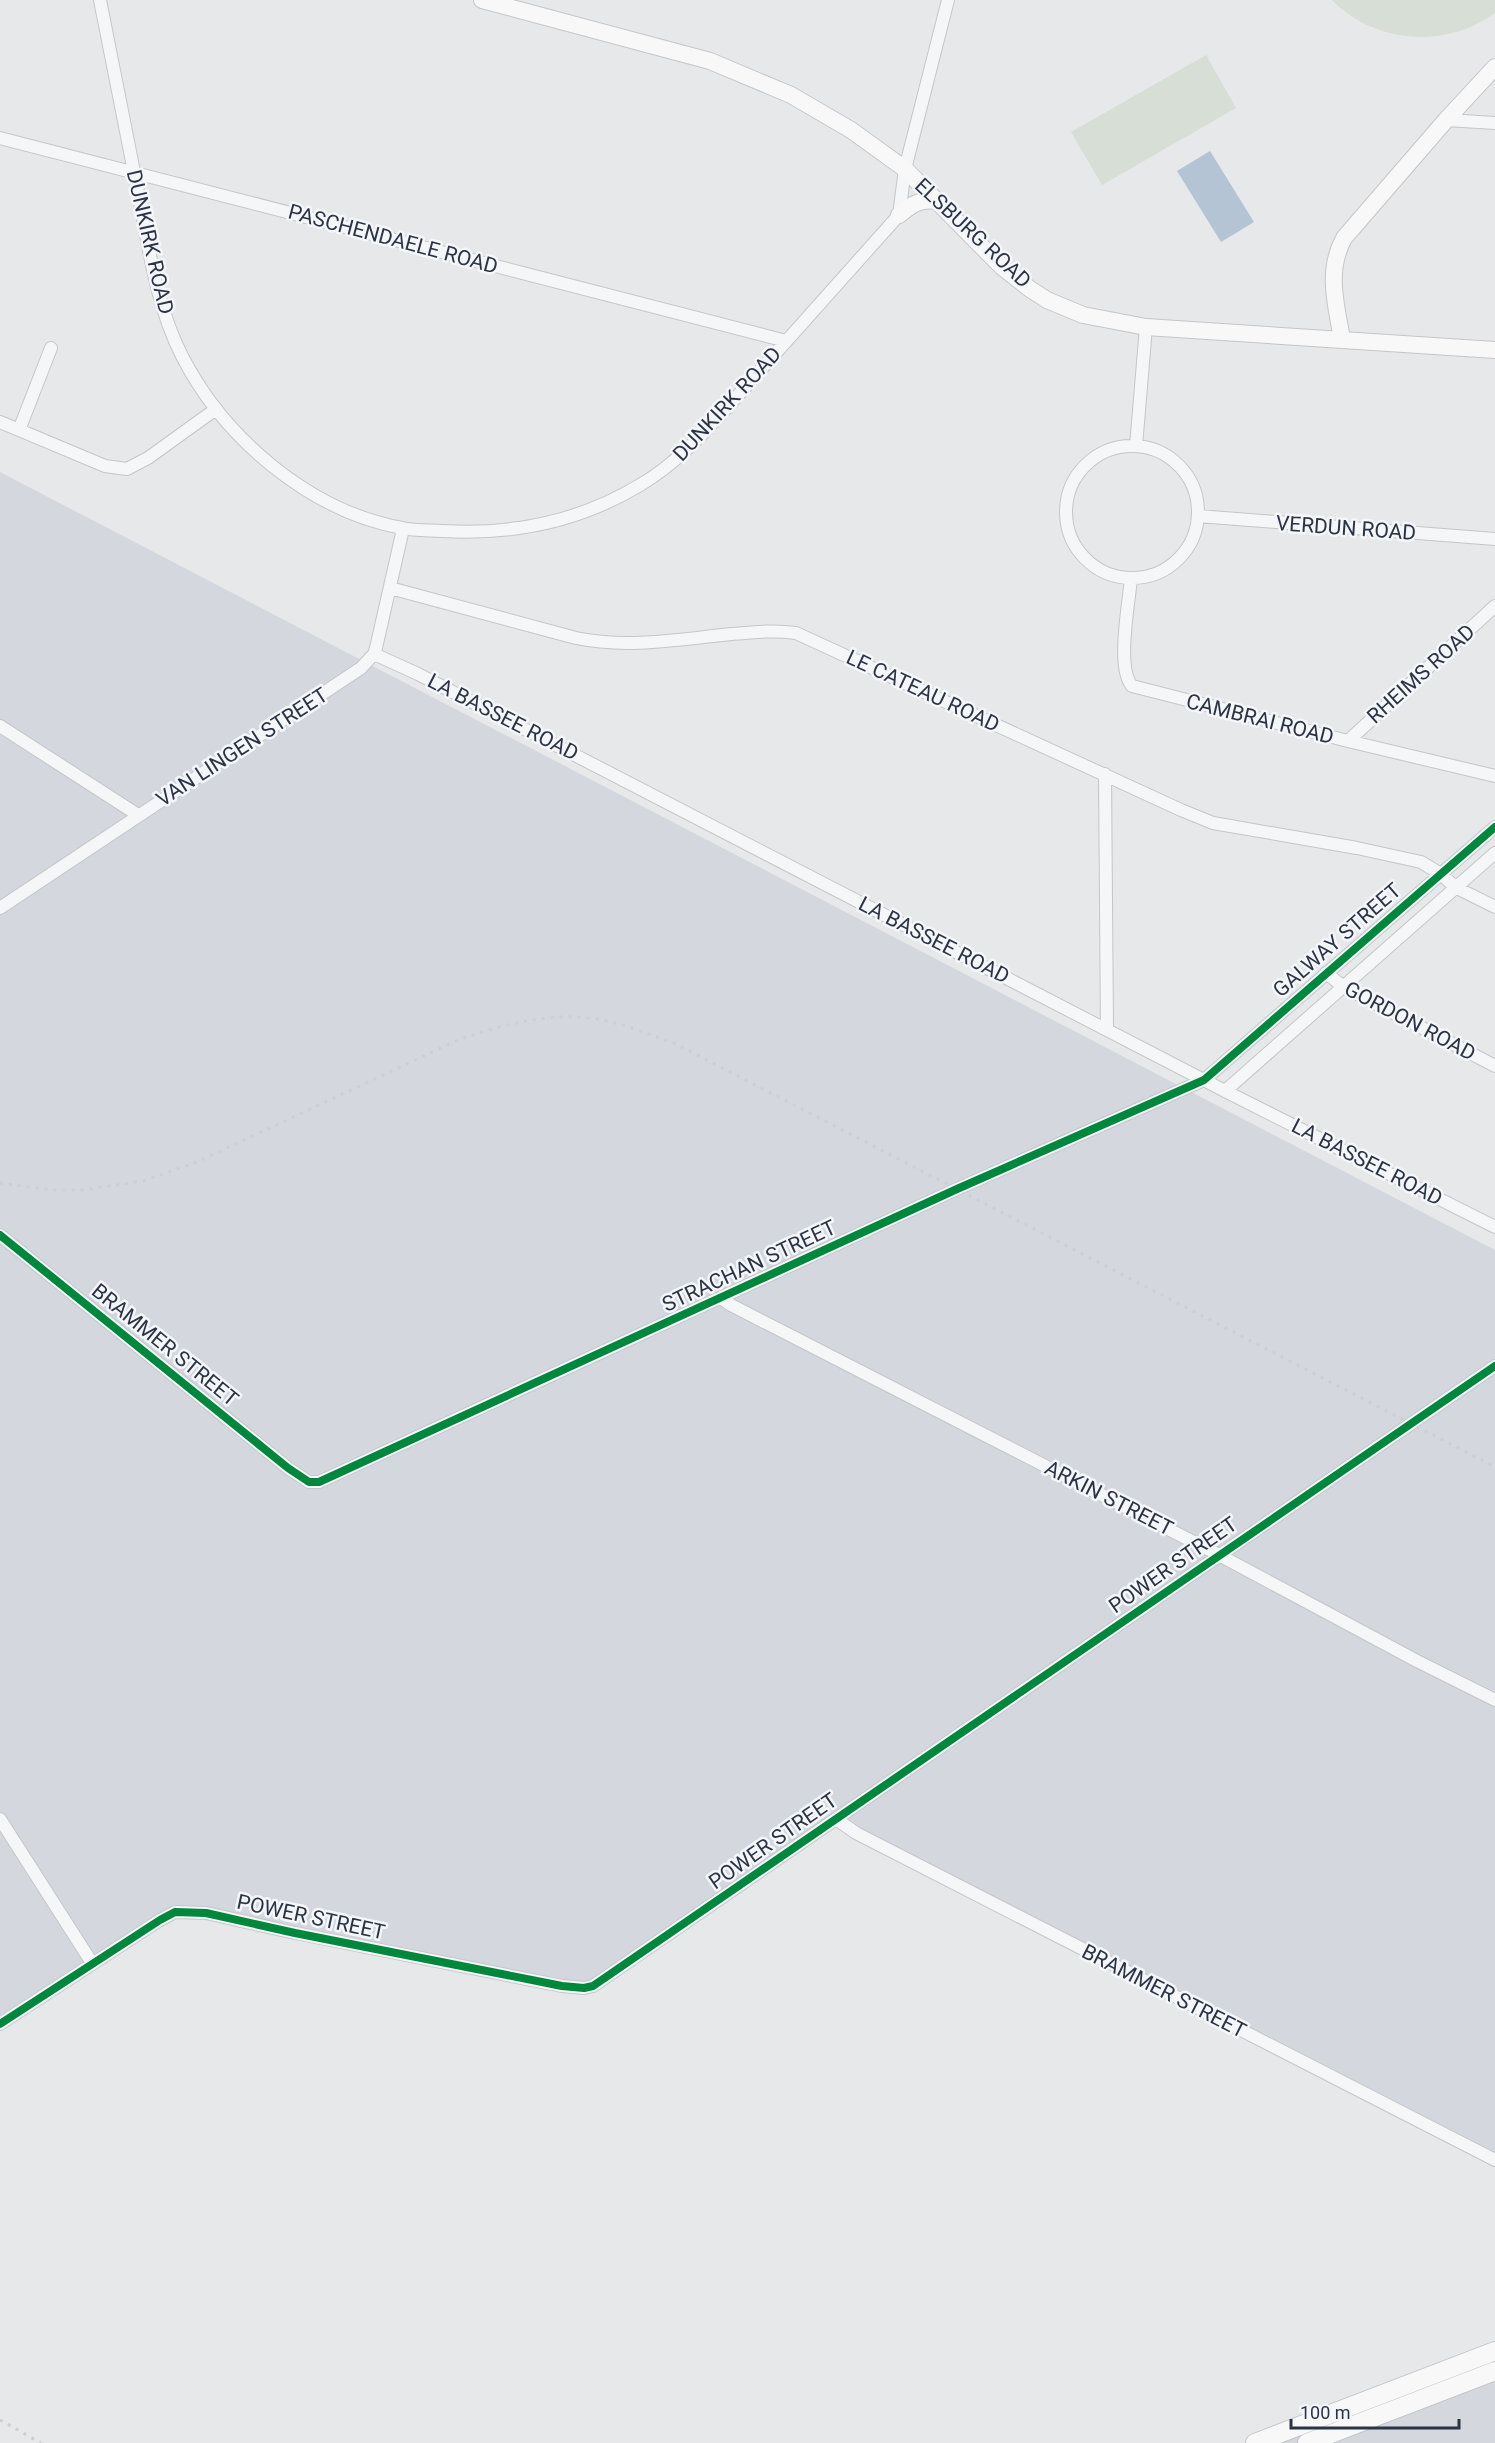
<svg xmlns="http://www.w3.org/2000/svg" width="1495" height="2443" font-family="Roboto,sans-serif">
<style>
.built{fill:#d4d7dd}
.green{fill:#d6ded6}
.water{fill:#b4c4d5}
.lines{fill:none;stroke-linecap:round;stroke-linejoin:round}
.street-casing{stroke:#c4c6c8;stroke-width:14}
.secondary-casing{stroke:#c4c6c8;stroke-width:18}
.primary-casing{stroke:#c2c5c8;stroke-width:20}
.street{stroke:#f5f6f7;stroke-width:12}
.secondary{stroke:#f8f8f8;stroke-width:16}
.primary{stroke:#f8f8f8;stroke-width:18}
.rail{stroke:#cecfd2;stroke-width:3;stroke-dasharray:3 6;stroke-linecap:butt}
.cycleway-casing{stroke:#f4f6f9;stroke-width:11}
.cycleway{stroke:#00873e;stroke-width:8}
.labels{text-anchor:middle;stroke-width:5;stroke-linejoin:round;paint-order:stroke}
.street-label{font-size:21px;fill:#2b3445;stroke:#f4f6f9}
</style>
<rect width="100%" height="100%" fill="#e6e8ea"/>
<!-- built -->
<path class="built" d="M0,472l1495,778v906l-666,-339 -249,170 -405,-74 -175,113z
M1495,2352v91h-236z"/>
<!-- green -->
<path class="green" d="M1332,0h163v13c-49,36 -120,31 -163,-13z
M1206,55l30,53 -134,77 -31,-53z"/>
<!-- water -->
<path class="water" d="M1210,151l44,71 -33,20 -44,-71z"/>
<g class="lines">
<defs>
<path id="street" d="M100,0c13,66 26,131 39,197 10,53 18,110 43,159 42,82 127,155 220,172 13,3 28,2 41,3 71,4 136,-9 197,-46 36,-21 64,-52 92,-83l167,-187 6,-46 43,-169
M1446,120l49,3
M0,138l786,203
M0,422l105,44 22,3 21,-11 68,-49
M19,430l32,-82
M1066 512a66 66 0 1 1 132 0a66 66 0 1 1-132 0Z
M1136,446l10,-119
M1198,516l297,23
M1131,578c-2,25 -15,90 1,108l216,55 147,35
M390,588l186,50c52,11 105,1 156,-4 22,-2 43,-4 64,-1l385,177 32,13 144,25 64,14 20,12 14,13 40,20
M374,654l44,20 807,417 270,136
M0,726l138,89
M1348,741l147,-135
M1105,774l2,256
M0,908l361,-240 13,-14 2,-6 27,-119
M1326,973l18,14 151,79
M1225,1091l270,-238
M0,1235l288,233 21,14h10l638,-293 247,-109 291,-253
M721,1298l10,7 488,250 198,106 78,39
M0,1819l92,144
M836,1819l20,14 639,327
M0,2024l160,-104 15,-8 31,1 89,20 267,53 22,2 9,-2 902,-620"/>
<path id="secondary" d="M482,0l228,61 81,34 60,35 54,39 97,98 28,22 17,11 36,15 63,12 349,23
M899,215c12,-10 23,-18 39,-13
M1342,339c-6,-35 -16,-68 2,-101l102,-118 49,-53"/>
<path id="primary" d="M1255,2443l240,-92
M1307,2443l188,-72"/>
</defs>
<!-- street casing -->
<use href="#street" class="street-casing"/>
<!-- secondary casing -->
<use href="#secondary" class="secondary-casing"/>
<!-- primary casing -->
<use href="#primary" class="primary-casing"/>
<!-- street -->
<use href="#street" class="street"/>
<!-- secondary -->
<use href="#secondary" class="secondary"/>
<!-- primary -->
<use href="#primary" class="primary"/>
<!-- rail -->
<path class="rail" d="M0,1183l52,7h30l61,-9 54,-19 261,-122c49,-17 105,-32 157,-17 21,6 41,14 61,21l819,423
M0,2420l41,23"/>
<defs>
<path id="cycleway" d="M0,1235l288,233 21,14h10l638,-293 247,-109 291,-253
M0,2024l160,-104 15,-8 31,1 89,20 267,53 22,2 9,-2 902,-620"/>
</defs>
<!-- cycleway casing -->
<use href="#cycleway" class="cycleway-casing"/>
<!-- cycleway -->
<use href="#cycleway" class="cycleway"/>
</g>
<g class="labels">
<!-- street labels -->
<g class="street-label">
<text transform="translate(973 233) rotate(43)" y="7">ELSBURG ROAD</text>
<text transform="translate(393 239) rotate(15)" y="7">PASCHENDAELE ROAD</text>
<text transform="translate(150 242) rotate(77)" y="7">DUNKIRK ROAD</text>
<text transform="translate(727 404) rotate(-47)" y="7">DUNKIRK ROAD</text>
<text transform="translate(1346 528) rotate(4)" y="7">VERDUN ROAD</text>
<text transform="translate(1421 674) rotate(-42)" y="7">RHEIMS ROAD</text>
<text transform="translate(923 691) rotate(25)" y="7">LE CATEAU ROAD</text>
<text transform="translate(503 717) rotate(27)" y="7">LA BASSEE ROAD</text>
<text transform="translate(1260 719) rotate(14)" y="7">CAMBRAI ROAD</text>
<text transform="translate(242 747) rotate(-33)" y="7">VAN LINGEN STREET</text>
<text transform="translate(934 940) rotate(27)" y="7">LA BASSEE ROAD</text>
<text transform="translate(1337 940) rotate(-41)" y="7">GALWAY STREET</text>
<text transform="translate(1410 1021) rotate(28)" y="7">GORDON ROAD</text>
<text transform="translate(1367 1162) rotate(27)" y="7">LA BASSEE ROAD</text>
<text transform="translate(749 1266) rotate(-25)" y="7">STRACHAN STREET</text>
<text transform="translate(165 1345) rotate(39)" y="7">BRAMMER STREET</text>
<text transform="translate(1109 1498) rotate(27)" y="7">ARKIN STREET</text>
<text transform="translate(1173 1565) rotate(-35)" y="7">POWER STREET</text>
<text transform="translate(773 1841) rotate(-35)" y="7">POWER STREET</text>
<text transform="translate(311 1917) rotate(12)" y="7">POWER STREET</text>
<text transform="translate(1164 1991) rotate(27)" y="7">BRAMMER STREET</text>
</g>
</g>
<!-- scale -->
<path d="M1291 2419v9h168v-9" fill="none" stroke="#2b3445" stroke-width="3"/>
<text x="1300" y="2419" font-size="18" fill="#2b3445" stroke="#f4f6f9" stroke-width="4.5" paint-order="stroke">100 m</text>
</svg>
